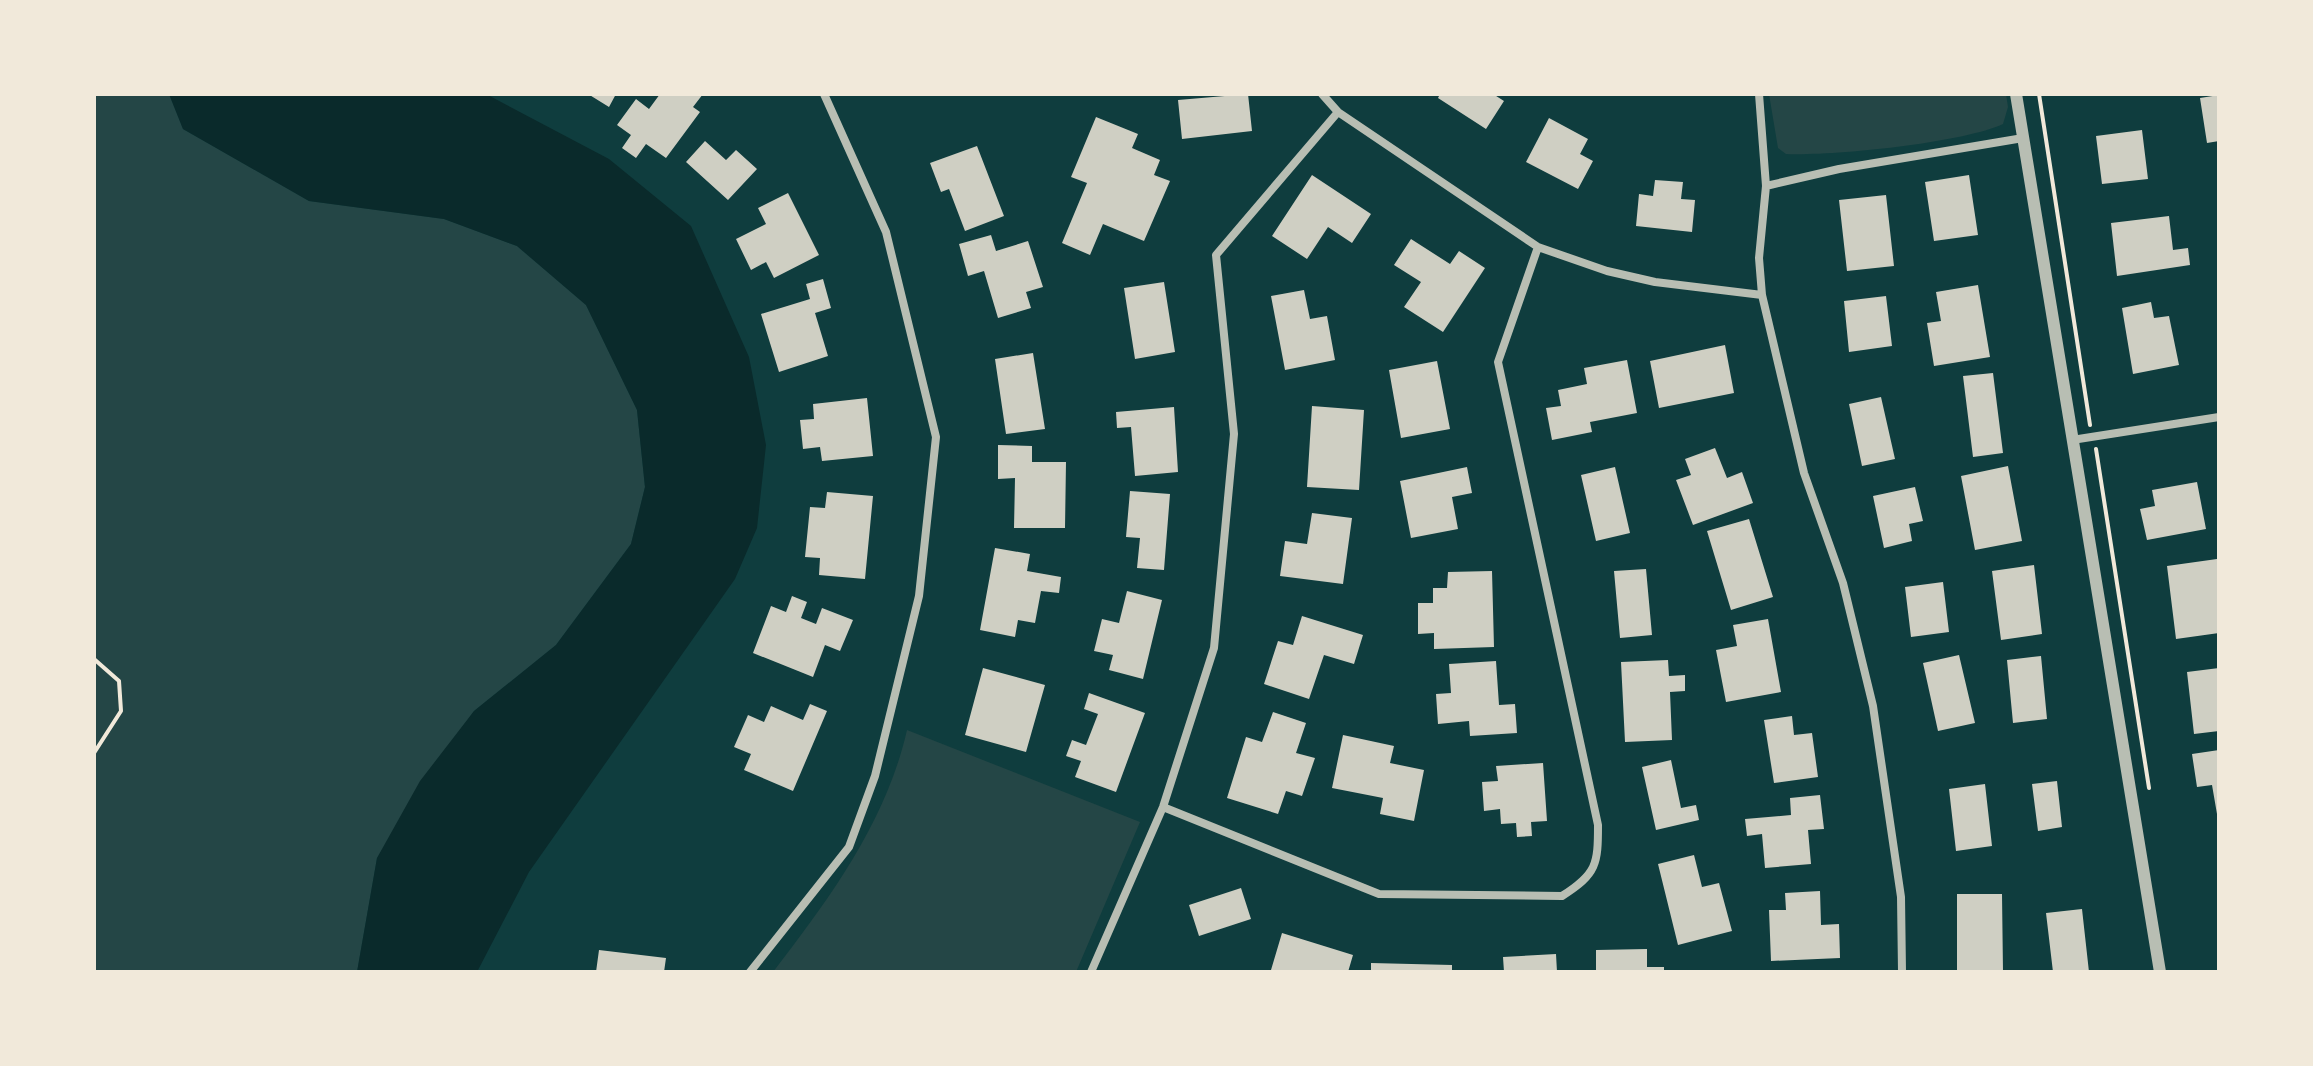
<svg xmlns="http://www.w3.org/2000/svg" width="2313" height="1066" font-family="'Sofia Sans Condensed',sans-serif">
<style>
.green{fill:#244646}
.water{fill:#0a2a2b}
.building{fill:#cfcfc3}
.lines{fill:none;stroke-linecap:round;stroke-linejoin:round}
.path{stroke:#f1e9da;stroke-width:4}
.minor{stroke:#b8beb3;stroke-width:8}
.tertiary{stroke:#b8beb3;stroke-width:12}
</style>
<rect width="100%" height="100%" fill="#0f3d3e"/>
<!-- green -->
<path class="green" d="M94,94h75l14,35 126,72 135,18 73,27 69,59 51,105 8,77 -14,57 -75,101 -82,66 -97,147 -20,114h-263z
M1769,94h237l2,13 -5,17c-41,19 -170,32 -217,30l-8,-6z
M907,730l233,92 -64,150h-303c57,-74 113,-150 134,-242z"/>
<!-- water -->
<path class="water" d="M169,94h317l123,65 82,67 58,131 17,88 -9,83 -22,51 -206,293 -52,100h-120l20,-114 43,-77 54,-70 82,-66 75,-101 14,-57 -8,-77 -51,-105 -69,-59 -73,-27 -135,-18 -126,-72z"/>
<!-- building -->
<path class="building" d="M588,94h28l-7,13z
M660,94h43l-10,13 7,5 -34,46 -20,-14 -10,14 -14,-10 9,-13 -14,-10 19,-26 13,10z
M1248,94l4,37 -70,8 -4,-39z
M1440,94h53l11,7 -18,28 -48,-31z
M2219,95v46l-12,2 -7,-45z
M1096,117l42,17 -6,14 28,12 -6,15 16,6 -26,60 -41,-17 -13,31 -28,-12 25,-60 -16,-6z
M1549,118l39,21 -8,15 13,7 -15,28 -52,-27z
M2142,130l6,49 -46,5 -6,-48z
M705,141l21,19 10,-10 21,19 -29,31 -42,-38z
M977,146l27,70 -39,15 -16,-42 -8,3 -11,-29z
M1312,175l59,39 -19,29 -24,-16 -21,32 -35,-23z
M1969,175l9,60 -44,6 -9,-59z
M1655,180l28,2 -2,17 14,1 -3,32 -56,-6 3,-32 14,2z
M788,193l31,62 -45,23 -8,-16 -15,8 -15,-31 30,-15 -8,-16z
M1886,195l8,71 -47,5 -8,-71z
M2169,216l4,34 15,-2 2,17 -73,11 -6,-53z
M991,235l5,16 32,-10 15,46 -17,5 5,16 -33,10 -14,-47 -16,5 -9,-32z
M1411,239l39,25 9,-13 26,17 -42,64 -39,-25 17,-25 -27,-17z
M823,279l8,29 -16,5 13,43 -49,16 -18,-58 49,-15 -4,-15z
M1164,282l11,70 -40,7 -11,-71z
M1978,285l12,72 -56,9 -7,-43 14,-2 -5,-29z
M1304,290l6,29 17,-3 8,44 -50,10 -14,-74z
M1886,296l6,50 -43,6 -5,-51z
M2151,302l3,16 15,-2 10,49 -46,9 -11,-66z
M1725,345l9,48 -75,15 -9,-47z
M1033,353l12,76 -39,5 -11,-75z
M1627,360l10,53 -47,9 2,10 -40,8 -6,-32 15,-2 -3,-16 29,-6 -3,-16z
M1437,361l13,68 -49,9 -12,-68z
M1993,373l10,80 -30,4 -10,-81z
M1881,397l14,62 -33,7 -13,-62z
M867,398l6,58 -51,5 -2,-14 -17,2 -3,-29 14,-1 -1,-15z
M1312,406l52,4 -5,80 -52,-3z
M1174,407l4,65 -43,4 -4,-49 -14,1 -1,-16z
M998,445l34,1v16h34l-1,66h-51l1,-50 -17,1z
M1715,448l12,30 15,-6 11,31 -60,22 -17,-45 15,-5 -6,-16z
M2008,466l14,75 -47,9 -14,-74z
M1467,467l5,26 -20,4 6,32 -47,9 -11,-57z
M1615,467l15,66 -34,8 -15,-66z
M2197,482l9,47 -59,11 -7,-31 15,-3 -3,-16z
M1915,487l8,34 -14,3 3,17 -28,7 -11,-52z
M1130,491l40,3 -6,76 -27,-2 3,-30 -14,-1z
M827,492l46,4 -8,83 -46,-4 1,-17 -15,-1 5,-50 15,1z
M1312,513l40,5 -9,66 -63,-8 5,-35 22,3z
M1749,519l24,78 -42,13 -24,-79z
M995,548l35,6 -3,17 34,6 -2,16 -18,-2 -6,32 -17,-3 -3,17 -35,-7z
M2217,559l2,74 -43,6 -9,-73z
M2034,565l8,69 -41,6 -9,-69z
M1646,569l6,66 -32,3 -6,-67z
M1492,571l2,76 -60,2v-16l-16,1v-31h15v-15h14l1,-16z
M1943,582l6,50 -38,5 -6,-50z
M1127,591l35,9 -19,79 -34,-9 4,-15 -19,-4 8,-32 17,4z
M792,596l15,6 -6,16 15,6 6,-16 31,12 -13,31 -15,-6 -12,32 -60,-24 18,-47 15,6z
M1302,616l61,19 -9,29 -30,-9 -15,44 -45,-15 14,-43 15,4z
M1768,619l13,73 -55,10 -10,-52 21,-4 -4,-21z
M1959,655l16,68 -37,8 -15,-68z
M2041,656l6,63 -34,4 -6,-63z
M1668,660l1,16 16,-1v16l-15,1 2,48 -47,2 -4,-80z
M1496,661l3,44 16,-1 2,29 -47,3 -1,-15 -31,3 -2,-30 15,-1 -2,-29z
M983,668l62,17 -19,67 -61,-17z
M2219,668v63l-25,3 -7,-62z
M1089,693l56,20 -29,79 -41,-15 6,-16 -15,-5 6,-16 14,5 12,-31 -14,-5z
M810,704l17,7 -34,80 -49,-21 7,-16 -17,-7 14,-32 16,7 7,-16 32,14z
M1273,712l33,11 -10,30 19,5 -13,38 -16,-5 -8,23 -51,-16 19,-61 16,5z
M1792,716l2,19 18,-2 6,44 -44,6 -10,-63z
M1343,735l51,11 -4,17 34,7 -10,51 -34,-7 3,-16 -51,-10z
M2219,750v64h-2l-5,-29 -15,2 -5,-33z
M1671,760l10,48 15,-3 3,15 -43,10 -14,-63z
M1543,763l4,58 -16,1 1,14 -15,1 -1,-14 -15,1 -1,-15 -16,2 -2,-29 16,-1 -2,-15z
M2057,781l5,46 -24,4 -6,-47z
M1985,784l7,62 -36,5 -7,-62z
M1820,795l4,34 -16,1 3,34 -46,4 -3,-34 -15,2 -2,-17 46,-4 -1,-17z
M1694,855l8,32 17,-4 13,48 -54,14 -20,-81z
M1241,888l10,31 -52,17 -10,-31z
M1820,891l1,34 18,-1 1,34 -69,3 -2,-51h17l-1,-17z
M1957,894h45l1,78h-46z
M2082,909l7,63h-36l-7,-59z
M1282,933l71,22 -5,17 -77,-2z
M1647,949v18h17v5h-68v-22z
M599,950l67,8 -2,14h-68z
M1556,954l1,18h-53l-1,-15z
M1371,963l81,2v7h-81z"/>
<g class="lines">
<!-- path -->
<path class="path" d="M2039,94l51,331
M2096,449l53,339
M94,659l25,22 2,30 -27,42"/>
<!-- minor -->
<path class="minor" d="M1322,94l16,18 200,135 69,24 48,11 107,13
M1759,94l7,92 -7,72 3,37 42,178 39,110 30,123 28,191 1,75
M1766,186l73,-17 184,-31
M2072,440l147,-23
M1163,807l216,87 183,2c35,-22 36,-32 36,-71l-100,-463 40,-115
M750,972l99,-125 26,-71 44,-180 17,-159 -50,-205 -62,-138
M1091,972l72,-165 51,-159 20,-214 -18,-179 122,-143"/>
<!-- tertiary -->
<path class="tertiary" d="M2016,94l144,878"/>
</g>
<!-- border -->
<rect width="2313" height="1066" fill="none" stroke="#f1e9da" stroke-width="192"/>
</svg>
